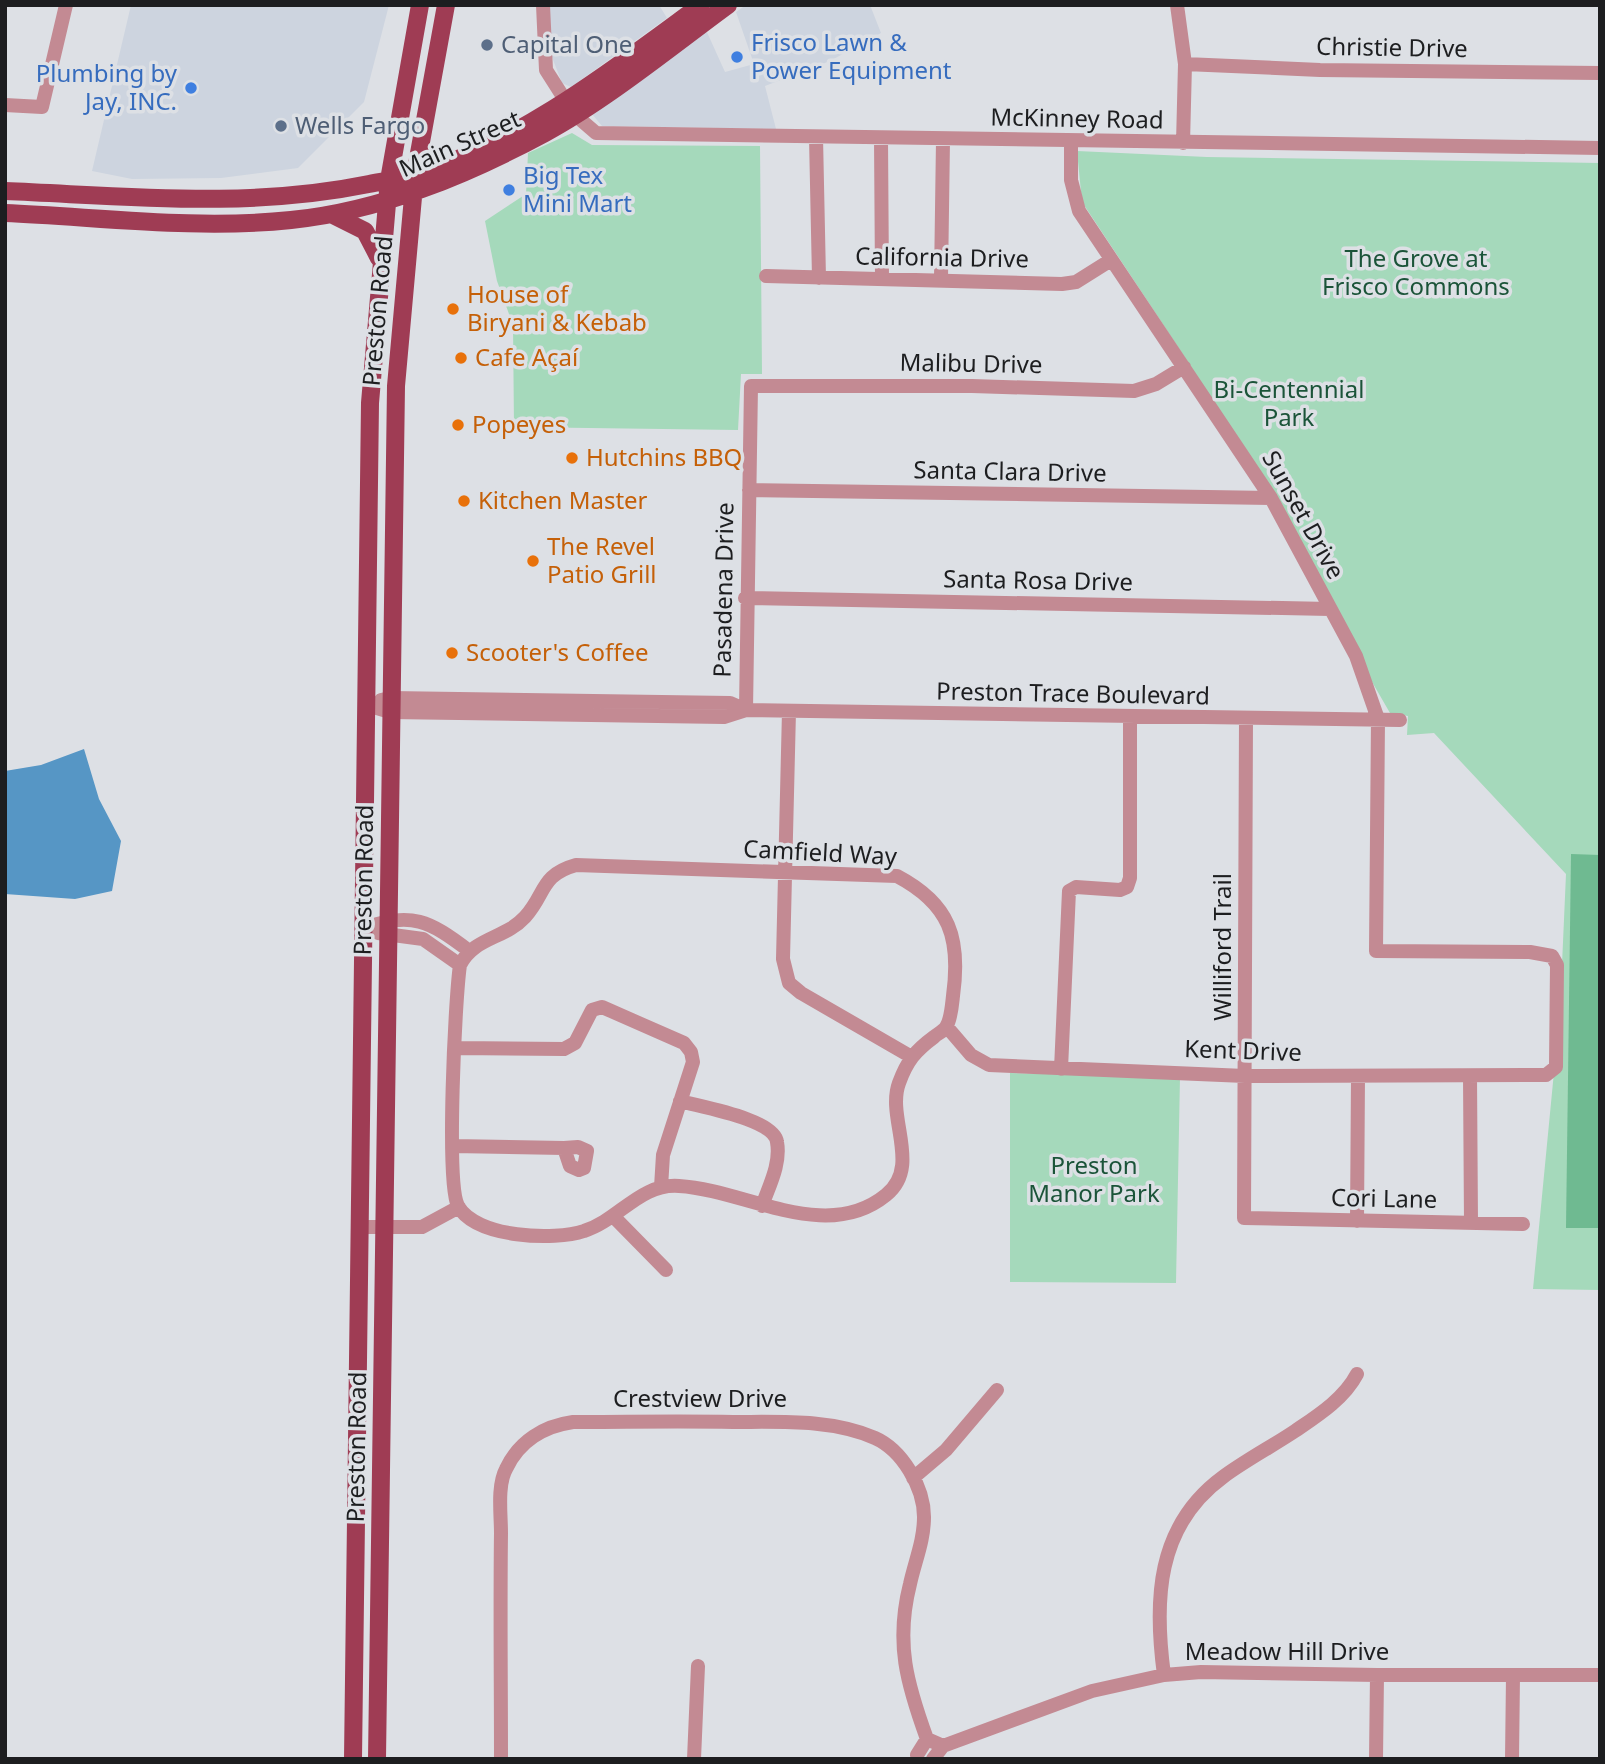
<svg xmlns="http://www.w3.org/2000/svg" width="1605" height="1764" font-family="'Noto Sans',sans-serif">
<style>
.built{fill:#cdd4df}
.green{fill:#a5d9bb}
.forest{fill:#6fba91}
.water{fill:#5696c5}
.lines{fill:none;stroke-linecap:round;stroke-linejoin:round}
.minor{stroke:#c38a93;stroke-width:14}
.major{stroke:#9f3c54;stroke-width:18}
.service-dot{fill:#5c6f8a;stroke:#dde0e5;stroke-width:2.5}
.shop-dot{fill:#3f7fe0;stroke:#dde0e5;stroke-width:2.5}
.food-dot{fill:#e8710a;stroke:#dde0e5;stroke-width:2.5}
.labels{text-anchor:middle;stroke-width:7;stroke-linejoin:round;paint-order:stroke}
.shop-label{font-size:24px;fill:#366cbe;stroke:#dde0e5;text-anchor:start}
.service-label{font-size:24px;fill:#4e5e75;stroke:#dde0e5;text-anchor:start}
.street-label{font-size:24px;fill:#1d1e20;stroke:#dde0e5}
.park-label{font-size:24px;fill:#1b5439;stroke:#dde0e5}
.food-label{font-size:24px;fill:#c56008;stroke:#dde0e5;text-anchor:start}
</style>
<rect width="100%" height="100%" fill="#dde0e5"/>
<!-- built -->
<path class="built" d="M131,5h258l-25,97 -66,66 -77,10 -89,1 -40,-8z
M550,5h109l8,13 -96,69 -9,-4 -12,-31z
M746,5h124l11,28 -51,28 -65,25 11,43 -174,-3 -10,-12 114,-84 19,42 29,-8 -18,-52z"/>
<!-- green -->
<path class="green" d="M572,133l20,12 168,1 2,228h-21l-3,56 -224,-3 -1,-102 -16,-44 -12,-60 41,-27 2,-41z
M1077,151l130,6 393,6v1127l-67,-1 27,-279 6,-136 -132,-141 -27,2 1,-19 -18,-3 -206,-357 -102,-154z
M1010,1073l170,4 -4,206 -166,-1z"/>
<!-- forest -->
<path class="forest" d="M1571,854l29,1v373h-34z"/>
<!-- water -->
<path class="water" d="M84,749l15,50 22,42 -9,50 -37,8 -70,-5v-123l36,-6z"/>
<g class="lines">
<!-- minor -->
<path class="minor" d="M543,5l3,65 28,44 22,19 1004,15
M1177,5l8,59 -2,79
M1185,64l135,6 280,3
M5,105l37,2 24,-102
M816,137l3,141
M881,139l1,140
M766,276l296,8 14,-2 35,-22
M941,279l2,-139
M749,490l522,8
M745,598l585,11
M381,700l9,-2 340,5 16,7
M367,705l23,7 334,5 22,-7 654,10
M746,710l5,-324h221l162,5 22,-7 28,-17
M789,711l-6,248 6,24 12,10 109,63
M1246,718l-2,500 279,6
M576,865l321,11c53,28 64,62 56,120 -1,9 -2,24 -7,31 -2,4 -9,7 -12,10 -19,14 -27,24 -35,46 -13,35 23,83 -13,112 -60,49 -140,-5 -207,-9 -39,-3 -60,34 -95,45 -29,10 -108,7 -126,-25 -12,-23 -3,-207 2,-241 14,-28 45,-26 65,-48 21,-23 15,-42 51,-52z
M364,928c47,-17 66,-7 104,22
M378,933l45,6 37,26
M947,1027l24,28 18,10 256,11 301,-1 10,-8 1,-102 -5,-9 -22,-4 -154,-1 2,-232 -22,-63 -85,-158 -192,-287 -8,-31v-38
M455,1048l109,1 11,-6 17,-33 10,-3 82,36 7,9 2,10 -30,93 -2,32
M1061,1069l8,-178 7,-4 44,3 7,-3 3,-9v-161
M1470,1076l1,147
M680,1101c21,6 94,18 97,41 4,22 -8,44 -15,64
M453,1146l111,2
M578,1147l9,4 -3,17 -5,2 -9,-4 -6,-18z
M613,1216l53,54
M1357,1221l1,-145
M359,1227h63l37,-20
M913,1478l33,-28 51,-60
M1164,1675c-10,-74 -8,-149 59,-198 23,-17 48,-30 72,-46 22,-15 49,-32 62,-57
M943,1746l149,-55 72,-16 37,-3 176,3h223
M917,1755l10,-16 16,7 -10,13
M501,1759c0,-76 -1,-151 0,-226 0,-19 -4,-47 5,-64 13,-28 38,-43 67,-47 54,0 107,-1 160,0 48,0 98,-3 142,16 27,12 49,49 49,79 0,24 -9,44 -14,67 -15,59 -3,100 17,155
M694,1759l4,-93
M1376,1759l1,-84
M1512,1759l1,-83"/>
<!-- major -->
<path class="major" d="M5,191c123,5 242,18 364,-7 15,-3 32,-5 47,-9 107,-35 195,-104 285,-170
M5,213c94,4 192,17 286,7 90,-9 176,-45 254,-87 61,-33 127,-87 183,-128
M333,215l32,16 14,27
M353,1759l17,-1356 19,-223 31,-175
M377,1759l19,-1373 19,-211 31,-170"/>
</g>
<!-- markers -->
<g class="service-dot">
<circle cx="487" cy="45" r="7"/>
<circle cx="281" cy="126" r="7"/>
</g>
<g class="shop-dot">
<circle cx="737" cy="57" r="7"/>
<circle cx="191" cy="88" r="7"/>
<circle cx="509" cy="190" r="7"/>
</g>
<g class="food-dot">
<circle cx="453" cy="309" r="7"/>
<circle cx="461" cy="358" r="7"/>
<circle cx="458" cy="425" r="7"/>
<circle cx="572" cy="458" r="7"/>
<circle cx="464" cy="501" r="7"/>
<circle cx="533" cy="561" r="7"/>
<circle cx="452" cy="653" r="7"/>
</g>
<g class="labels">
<!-- shop labels -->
<g class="shop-label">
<text x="751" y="51">Frisco Lawn &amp;<tspan x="751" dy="28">Power Equipment</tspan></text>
<text x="177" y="82" text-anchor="end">Plumbing by<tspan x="177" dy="28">Jay, INC.</tspan></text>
<text x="523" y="184">Big Tex<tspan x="523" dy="28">Mini Mart</tspan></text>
</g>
<!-- service labels -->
<g class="service-label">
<text x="501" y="53">Capital One</text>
<text x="295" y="134">Wells Fargo</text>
</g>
<!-- street labels -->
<g class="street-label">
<text transform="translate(1392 48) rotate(1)" y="8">Christie Drive</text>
<text transform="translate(1077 119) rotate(1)" y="8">McKinney Road</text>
<text transform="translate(460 144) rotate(-24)" y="8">Main Street</text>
<text transform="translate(942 258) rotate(1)" y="8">California Drive</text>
<text transform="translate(378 311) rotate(-85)" y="8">Preston Road</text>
<text transform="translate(971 364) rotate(1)" y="8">Malibu Drive</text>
<text transform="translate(1010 472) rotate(1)" y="8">Santa Clara Drive</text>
<text transform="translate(1303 515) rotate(61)" y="8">Sunset Drive</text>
<text transform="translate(1038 581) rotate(1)" y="8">Santa Rosa Drive</text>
<text transform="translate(724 590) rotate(-89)" y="8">Pasadena Drive</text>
<text transform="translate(1073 694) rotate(1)" y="8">Preston Trace Boulevard</text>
<text transform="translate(820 853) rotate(3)" y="8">Camfield Way</text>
<text transform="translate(364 880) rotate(-89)" y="8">Preston Road</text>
<text transform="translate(1223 947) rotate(-90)" y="8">Williford Trail</text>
<text transform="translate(1243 1051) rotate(2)" y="8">Kent Drive</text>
<text transform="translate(1384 1199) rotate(1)" y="8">Cori Lane</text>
<text x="700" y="1407">Crestview Drive</text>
<text transform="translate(357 1447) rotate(-89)" y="8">Preston Road</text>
<text x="1287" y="1660">Meadow Hill Drive</text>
</g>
<!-- park labels -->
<g class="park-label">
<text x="1416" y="267">The Grove at<tspan x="1416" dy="28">Frisco Commons</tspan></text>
<text x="1289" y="398">Bi-Centennial<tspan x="1289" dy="28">Park</tspan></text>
<text x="1094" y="1174">Preston<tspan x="1094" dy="28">Manor Park</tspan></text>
</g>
<!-- food labels -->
<g class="food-label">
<text x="467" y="303">House of<tspan x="467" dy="28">Biryani &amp; Kebab</tspan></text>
<text x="475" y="366">Cafe Açaí</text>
<text x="472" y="433">Popeyes</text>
<text x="586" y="466">Hutchins BBQ</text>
<text x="478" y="509">Kitchen Master</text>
<text x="547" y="555">The Revel<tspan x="547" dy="28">Patio Grill</tspan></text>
<text x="466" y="661">Scooter's Coffee</text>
</g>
</g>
<!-- border -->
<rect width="1605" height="1764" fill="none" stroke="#1d1e20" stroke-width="14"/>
</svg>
